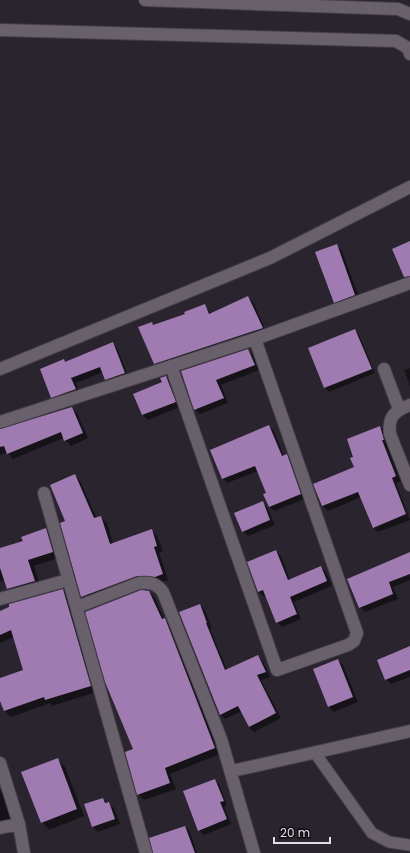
<svg xmlns="http://www.w3.org/2000/svg" width="410" height="853" font-family="Poppins,sans-serif">
<style>
.shadow{fill:#0007}
.building{fill:#9f7bb1}
.lines{fill:none;stroke-linecap:round;stroke-linejoin:round}
.lane-casing{stroke:#453f48;stroke-width:13}
.street-casing{stroke:#453f48;stroke-width:14}
.lane{stroke:#68616c;stroke-width:11}
.street{stroke:#68616c;stroke-width:12}
</style>
<rect width="100%" height="100%" fill="#2a242e"/>
<!-- shadow -->
<path class="shadow" d="M337,246l5,5 18,49 -20,7 -6,-5z
M248,297l5,5 14,31 -107,36 -5,-6 -4,-40 3,2 32,-11 18,-9 7,9z
M355,330l4,5 16,38 -46,19 -4,-4 -15,-39z
M112,343l5,5 12,30 -18,6 -5,-5 -3,-7 -27,11 4,11 -23,8 -5,-5 14,-34z
M248,350l5,5 6,15 -38,15 7,18 -28,11 -5,-5 -13,-37z
M410,368v18l-6,-16z
M166,377l5,5 9,25 -32,13 -5,-5 -8,-21 28,-11z
M71,408l6,5 11,25 -17,8 -7,-8 -51,21 -6,-7 -7,3v-25z
M269,426l5,5 10,26 3,-2 4,5 14,39 -31,12 -4,-4 -3,-14 -9,-22 -31,12 -4,-5z
M380,427l5,5 3,13h-1l14,36 -5,2 14,37 -32,12 -5,-5 -12,-30 -33,14 -5,-5 -9,-22 41,-16z
M74,475l6,6 17,38 4,-2 6,6 6,21 39,-13 5,5 6,15 -4,2 9,27 -80,23 -6,-6 -21,-74 5,-1z
M262,502l5,5 8,18 -27,11 -5,-5z
M46,529l6,6 6,23 -24,8 7,21 -27,8 -6,-6 -3,-9 -5,2v-33l24,-8z
M276,551l5,5 9,24 31,-13 5,5 6,14 -38,16 7,17 -19,8 -5,-5 -11,-26 -2,1 -5,-5z
M410,554v26l-17,7 5,12 -33,13 -5,-5z
M63,590l6,6 27,96 -44,14 -2,-3 -39,14 -6,-6 -5,-14v-18l24,-9 -10,-33 -14,6v-30z
M149,592l6,6 9,21 7,6 49,129 -50,20 6,15 -32,11 -6,-6 -4,-44z
M200,605l5,5 7,18 -2,1 17,41 31,-13 5,5 7,15 -9,3 20,38 -27,14 -5,-5 -7,-16 -17,8 -5,-5z
M410,647v30l-19,7 -5,-5z
M338,660l5,5 15,37 -24,10 -5,-5 -15,-37z
M57,759l8,8 19,49 -35,14 -7,-8z
M214,780l5,4 8,21 -3,2 7,17 -27,11 -5,-5z
M0,790l6,6 8,28 -14,4z
M103,799l11,9 6,16 -22,8 -5,-5 -8,-22z
M185,827l5,5 7,21h-43z"/>
<!-- building -->
<path class="building" d="M410,241v35l-6,1 -12,-28z
M337,244l18,51 -21,8 -19,-51z
M248,296l15,32 -109,36 -16,-37 14,-5 1,3 32,-11 -1,-2 21,-8 4,10z
M355,329l17,40 -48,19 -16,-40z
M113,342l12,31 -20,7 -5,-13 -29,11 5,11 -25,9 -11,-29 24,-10 1,3z
M248,349l7,16 -39,15 8,18 -30,12 -13,-39z
M166,376l10,26 -34,13 -9,-21 29,-12 -2,-4z
M72,407l11,26 -19,8 -3,-9 -54,22 -3,-8 -4,1v-18z
M269,425l13,31 5,-2 14,40 -32,13 -6,-13 3,-1 -11,-27 -33,13 -12,-29z
M380,426l4,14h-2l14,36 -4,2 14,36 -33,14 -15,-36 -36,14 -9,-22 41,-17 -4,-9 3,-1 -6,-18z
M75,474l19,44 7,-2 9,28 42,-15 5,17 -3,1 9,27 -8,3 -18,-1 -56,21 -21,-74 5,-2 -15,-36z
M263,501l7,19 -28,12 -8,-19z
M46,528l7,24 -25,8 7,21 -28,8 -7,-21v-20l23,-7 -2,-4z
M276,550l12,30 33,-14 6,15 -37,16 7,17 -21,9 -13,-33 -5,2 -11,-30z
M410,552v22l-21,8 4,12 -34,14 -12,-29z
M63,589l28,97 -46,14 -1,-3 -40,14 -4,-10v-23l23,-8 -12,-40 -11,5v-24l9,-4v-3z
M141,590l8,1 13,28 3,-1 50,130 -50,20 5,15 -33,12 -12,-43 8,-3 -28,-67 -20,-70z
M200,604l7,19h-1l19,47 33,-15 8,17 -9,3 19,38 -27,14 -11,-21 -18,9 -41,-103z
M410,646v24l-25,10 -8,-20z
M338,659l15,38 -25,10 -15,-38z
M58,758l19,51 -36,14 -20,-51z
M215,779l9,22 -4,1 7,17 -29,12 -15,-40z
M103,798l2,5 4,-1 6,17 -23,8 -8,-23z
M185,826l10,27h-42l-4,-15z"/>
<g class="lines">
<defs>
<path id="lane" d="M315,753l57,80 17,9 21,3"/>
<path id="street" d="M145,0l253,9 12,5
M0,30l396,11 12,7 2,6
M171,366l106,304 71,-25 6,-4 3,-8 -102,-294
M0,369l270,-111 140,-71
M384,369l15,40
M410,405c-16,6 -22,12 -20,29l20,51
M0,422l255,-83 155,-56
M44,493l102,360
M0,599l68,-19
M77,607l62,-24c11,-1 17,0 24,9l58,147 33,114
M0,763l19,61 5,29
M232,771l178,-40
M0,828l19,-4"/>
</defs>
<!-- lane casing -->
<use href="#lane" class="lane-casing"/>
<!-- street casing -->
<use href="#street" class="street-casing"/>
<!-- lane -->
<use href="#lane" class="lane"/>
<!-- street -->
<use href="#street" class="street"/>
</g>
<!-- scale -->
<path d="M274 837v6h56v-6" fill="none" stroke="#e3dee5" stroke-width="2"/>
<text x="280" y="837" font-size="12" fill="#e3dee5" stroke="#110e13" stroke-width="3" paint-order="stroke">20 m</text>
</svg>
